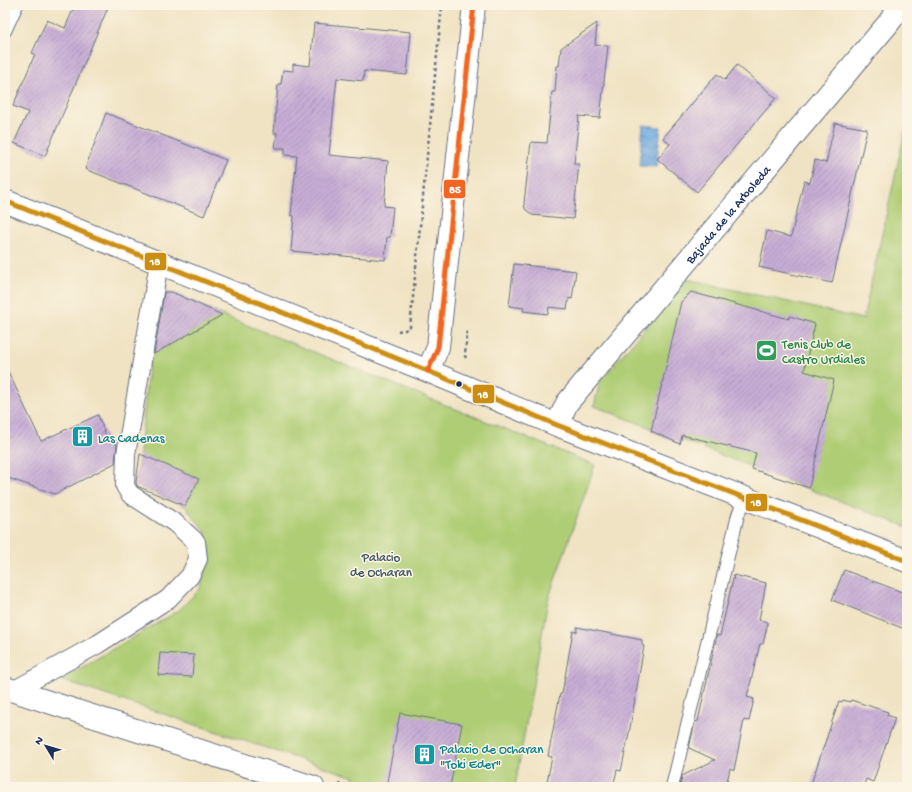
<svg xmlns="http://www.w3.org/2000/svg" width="912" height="792" font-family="'Gochi Hand',sans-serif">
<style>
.green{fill:#afcd75;stroke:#657e6a}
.water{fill:url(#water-waves);stroke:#446c9e}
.building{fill:url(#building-hatch)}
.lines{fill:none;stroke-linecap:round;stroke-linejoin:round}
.service-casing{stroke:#666e81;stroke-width:14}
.pedestrian-casing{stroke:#666e81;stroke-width:20}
.minor-casing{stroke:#666e81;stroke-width:24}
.trunk-casing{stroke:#666e81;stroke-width:24}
.path{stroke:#666e81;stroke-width:2.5;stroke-dasharray:3 3;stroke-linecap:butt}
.service{stroke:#fff;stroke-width:12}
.pedestrian{stroke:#fff;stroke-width:18}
.minor{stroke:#fff;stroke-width:22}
.trunk{stroke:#fff;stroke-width:22}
.bus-1-casing{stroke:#fcf5e5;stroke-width:8}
.bus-2-casing{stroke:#fcf5e5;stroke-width:8}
.bus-1{stroke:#cb8e13;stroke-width:5}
.bus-2{stroke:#f26522;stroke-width:5}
.bus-dot{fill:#1b2f5e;stroke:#fcf5e5;stroke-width:1.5}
.labels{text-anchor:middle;stroke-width:3;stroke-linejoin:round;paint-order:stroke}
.street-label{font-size:13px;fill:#1b2f5e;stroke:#fcf5e5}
.leisure-label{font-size:13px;fill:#27864d;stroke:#fcf5e5;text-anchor:start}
.culture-label{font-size:13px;fill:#0d838f;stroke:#fcf5e5;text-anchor:start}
.park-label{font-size:13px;fill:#405664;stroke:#fcf5e5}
.line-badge{stroke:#fcf5e5;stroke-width:1.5}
.badge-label{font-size:11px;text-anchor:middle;font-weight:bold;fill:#fff}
</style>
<defs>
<pattern id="water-waves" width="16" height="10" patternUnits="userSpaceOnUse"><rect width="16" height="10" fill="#6da8de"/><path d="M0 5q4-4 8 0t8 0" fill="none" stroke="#5989b7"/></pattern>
<pattern id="building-hatch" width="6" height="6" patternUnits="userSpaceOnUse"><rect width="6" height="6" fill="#c7add6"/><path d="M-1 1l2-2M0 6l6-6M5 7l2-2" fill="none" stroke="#a18db1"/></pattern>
</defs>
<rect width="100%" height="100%" fill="#fcf5e5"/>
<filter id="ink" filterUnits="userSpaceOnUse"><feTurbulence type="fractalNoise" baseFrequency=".025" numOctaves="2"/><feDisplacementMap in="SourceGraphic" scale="8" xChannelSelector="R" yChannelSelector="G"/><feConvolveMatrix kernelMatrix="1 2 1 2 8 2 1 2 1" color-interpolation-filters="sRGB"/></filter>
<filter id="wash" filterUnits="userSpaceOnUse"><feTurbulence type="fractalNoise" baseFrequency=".012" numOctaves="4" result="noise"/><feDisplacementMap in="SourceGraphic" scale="16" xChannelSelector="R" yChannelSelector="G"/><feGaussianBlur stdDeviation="0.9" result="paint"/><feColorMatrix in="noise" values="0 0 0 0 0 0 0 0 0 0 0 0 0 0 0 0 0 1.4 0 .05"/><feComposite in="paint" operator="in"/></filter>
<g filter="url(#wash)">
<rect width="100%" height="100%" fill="#f0e3c3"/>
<!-- green -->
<path class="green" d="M907,122v405l-313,-121 6,-25 87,-102 176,40z
M166,292h6l50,23 373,150 -47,135 -33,187h-164l3,-10 -294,-97 118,-69 22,-22 10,-34 -5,-24 -20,-25 -50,-21 5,-31 9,-97 11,-61z"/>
<!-- water -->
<path class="water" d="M643,125l18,2 -5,40 -17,-1z"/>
<g id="blocks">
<!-- building -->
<path class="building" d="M75,5h34l-64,151 -31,-13 14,-31 -15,-6 22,-52 -3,-1 15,-33 18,8z
M314,23l97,9 -4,43 -43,-4 -1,10 -26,-3 -8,77 59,6 -4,45 9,1 -3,30h-3l-2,23 -94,-9 3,-35 -3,-1 6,-59 -12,-1v-7h-10l2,-15h-3l4,-49h3l2,-14 10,1v-7l17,2z
M597,23l-2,22 13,1 -8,72 -21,-2 -5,48h5l-6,55 -41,-4 -7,-6 -1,-6 7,-61 16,1 5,-51h3l2,-26h2l2,-18z
M737,65l39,33 -79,94 -40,-33 13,-15 -7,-6 54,-64 8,6z
M106,113l120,47 -22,56 -119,-47z
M835,123l32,6 -35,154 -73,-16 8,-36 24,6 13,-56 6,2 5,-23 11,3z
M514,264l62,7 -4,28 -3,-1 -2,11 -18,-2 -1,7 -25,-3 1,-3 -15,-2z
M166,292h6l50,23 -68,39 10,-61z
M691,292l98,27 1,-3 25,8 -11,47 30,9 -25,108 -57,-19 4,-16 -74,-18 -2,9 -29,-13 30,-129z
M5,365l36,76 57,-26 10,26 9,3 -2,19 -60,31 -50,-17z
M140,454l59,25 -14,27 -48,-20 -1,-4z
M844,570l63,24v36l-75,-30z
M734,575l32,8 -7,37 9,2 -5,22h-3l-13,53 7,2 -5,22 -5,-1 -10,50 -4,-2 -4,19h-46l2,-11 33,-16 -26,-12 6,-26 3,-1 19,-86 3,1z
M577,627l65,13v5l2,1 -14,82 -9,43 -4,-1 -4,17h-67l6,-30 -4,-1 12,-62h2l11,-63 4,1z
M160,653l34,2 -2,22 -34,-2z
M843,700l7,2 1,-2 37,12 -1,3 8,3 -22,64 -7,-3 -3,8h-53l29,-86 3,1z
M400,713l62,11 -12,63h-64z"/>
</g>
</g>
<g filter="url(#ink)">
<use href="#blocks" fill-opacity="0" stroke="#666e81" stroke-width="1"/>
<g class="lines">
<defs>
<path id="service" d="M5,31l12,-26
M672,787l66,-272 7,-18"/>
<path id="pedestrian" d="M13,691l85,-47 70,-45 22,-23 8,-17 -2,-17 -21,-19 -45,-29 -5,-8 1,-32 33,-191"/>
<g id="minor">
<path d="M428,371l10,-24 36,-342"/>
<path id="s1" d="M557,425l10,-22 320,-378 15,-20"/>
<path d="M5,688l308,99"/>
</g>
<path id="trunk" d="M5,201l423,170 129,54 350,136"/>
</defs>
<!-- service casing -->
<use href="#service" class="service-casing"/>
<!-- pedestrian casing -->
<use href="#pedestrian" class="pedestrian-casing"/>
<!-- minor casing -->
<use href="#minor" class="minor-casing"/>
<!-- trunk casing -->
<use href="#trunk" class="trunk-casing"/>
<!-- path -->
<path class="path" d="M398,331l7,-1 5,-3 32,-322
M466,358l-1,-2 2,-25
M338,783l13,4"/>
<!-- service -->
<use href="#service" class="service"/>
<!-- pedestrian -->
<use href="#pedestrian" class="pedestrian"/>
<!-- minor -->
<use href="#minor" class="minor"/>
<!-- trunk -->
<use href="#trunk" class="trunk"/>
<defs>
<path id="bus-1" d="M5,201l423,170 129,54 350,136"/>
<path id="bus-2" d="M428,371l10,-24 36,-342"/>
</defs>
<!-- bus-1 casing -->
<use href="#bus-1" class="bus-1-casing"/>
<!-- bus-2 casing -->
<use href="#bus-2" class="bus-2-casing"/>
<!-- bus-1 -->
<use href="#bus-1" class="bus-1"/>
<!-- bus-2 -->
<use href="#bus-2" class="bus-2"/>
</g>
</g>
<!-- icons -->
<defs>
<symbol id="stadium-square" viewBox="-11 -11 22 22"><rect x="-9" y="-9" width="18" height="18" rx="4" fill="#2e9e5b" stroke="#fcf5e5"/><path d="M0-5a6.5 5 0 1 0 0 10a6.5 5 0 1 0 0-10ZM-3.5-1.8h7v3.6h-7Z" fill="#fff"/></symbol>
<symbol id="building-square" viewBox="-11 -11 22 22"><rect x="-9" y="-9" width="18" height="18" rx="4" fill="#0f9aa8" stroke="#fcf5e5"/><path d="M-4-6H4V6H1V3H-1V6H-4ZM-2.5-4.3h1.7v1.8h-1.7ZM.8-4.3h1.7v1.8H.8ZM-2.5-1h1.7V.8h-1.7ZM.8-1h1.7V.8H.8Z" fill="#fff"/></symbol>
</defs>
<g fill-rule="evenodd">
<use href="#stadium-square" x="754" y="338" width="25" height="25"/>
<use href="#building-square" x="70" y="424" width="25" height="25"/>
<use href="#building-square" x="412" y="742" width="25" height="25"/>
</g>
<!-- markers -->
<circle class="bus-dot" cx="459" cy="384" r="3.5"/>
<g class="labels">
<!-- street labels -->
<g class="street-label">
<text dy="5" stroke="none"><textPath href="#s1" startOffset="272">Bajada de la Arboleda</textPath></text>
</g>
<!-- leisure labels -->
<g class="leisure-label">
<text x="782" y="348">Tenis Club de<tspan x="782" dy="15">Castro Urdiales</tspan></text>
</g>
<!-- culture labels -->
<g class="culture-label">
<text x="98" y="442">Las Cadenas</text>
<text x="440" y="753">Palacio de Ocharan<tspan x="440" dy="15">"Toki Eder"</tspan></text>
</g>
<!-- park labels -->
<g class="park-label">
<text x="381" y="561">Palacio<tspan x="381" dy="15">de Ocharan</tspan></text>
</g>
</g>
<g class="line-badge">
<rect x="443" y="179" width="23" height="20" rx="4" fill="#f26522"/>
<rect x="144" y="252" width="23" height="19" rx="4" fill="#cb8e13"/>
<rect x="472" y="384" width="23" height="20" rx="4" fill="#cb8e13"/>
<rect x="745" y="493" width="23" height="19" rx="4" fill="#cb8e13"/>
</g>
<g class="badge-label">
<text x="455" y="193">85</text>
<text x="155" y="265">18</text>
<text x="483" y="398">18</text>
<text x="756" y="506">18</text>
</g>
<!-- margin -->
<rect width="912" height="792" fill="none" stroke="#fcf5e5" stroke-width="20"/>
<!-- north arrow -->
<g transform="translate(46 746) rotate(308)" stroke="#fcf5e5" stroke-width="3" paint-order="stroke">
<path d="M0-3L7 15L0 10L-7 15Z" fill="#1b2f5e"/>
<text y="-6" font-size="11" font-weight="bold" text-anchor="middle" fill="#1b2f5e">N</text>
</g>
</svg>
